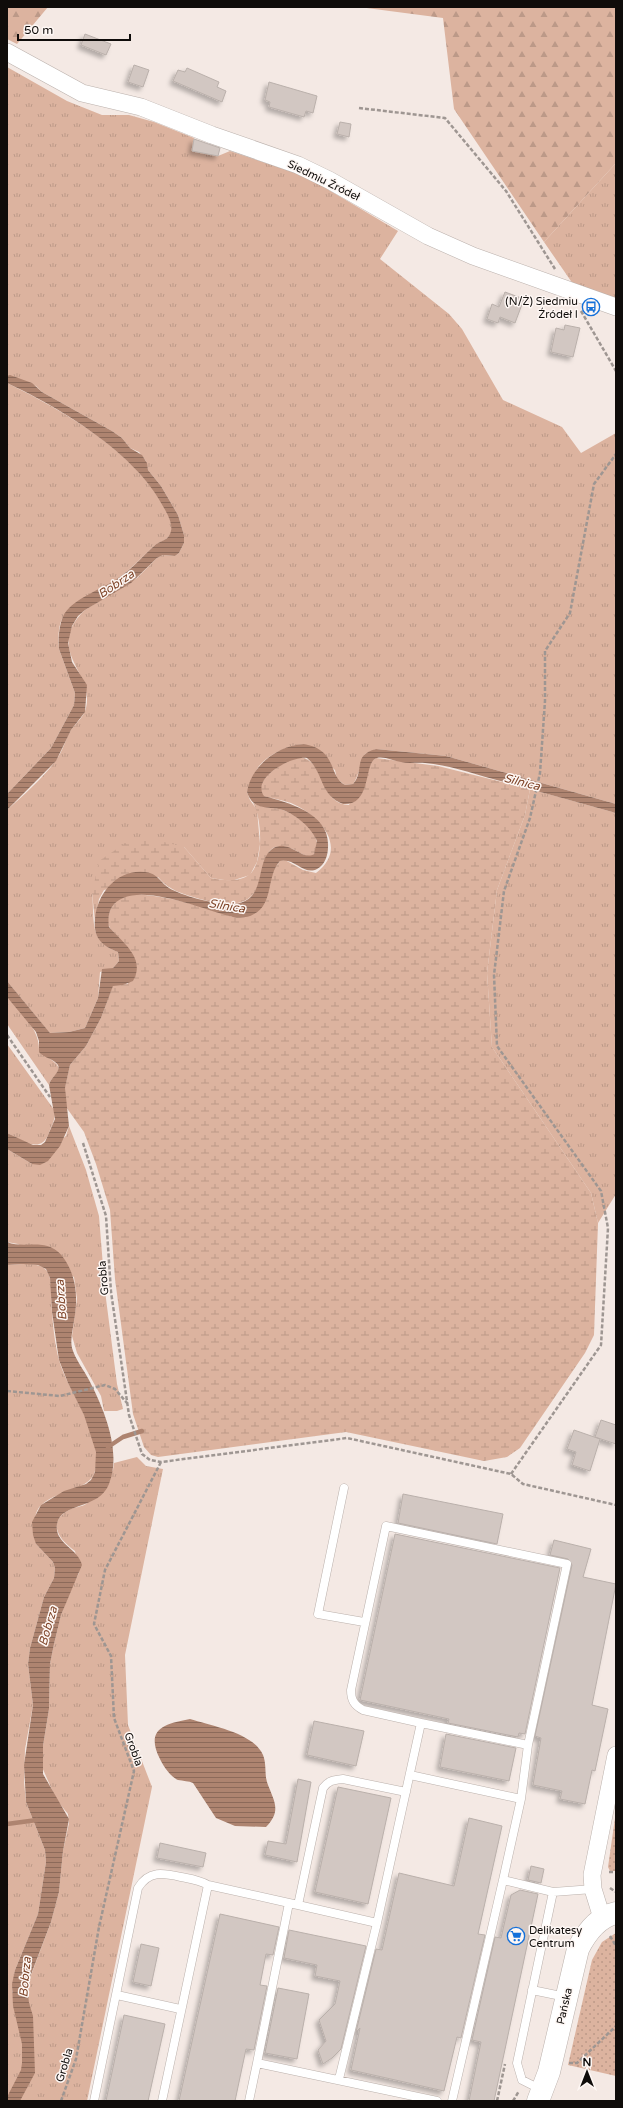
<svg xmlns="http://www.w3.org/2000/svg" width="623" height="2108" font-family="'Varela Round',sans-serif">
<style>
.grass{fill:url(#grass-tufts)}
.forest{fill:url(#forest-firs)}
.wetland{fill:url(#wetland-marsh)}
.park{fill:url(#park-dots)}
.water{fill:url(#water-rules)}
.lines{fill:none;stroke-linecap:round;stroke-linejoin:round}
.stream{stroke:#ae8470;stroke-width:4.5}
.building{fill:#d2c7c2;stroke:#bab0ab;filter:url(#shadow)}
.lane-casing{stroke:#bbb1ac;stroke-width:9}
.street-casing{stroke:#bbb1ac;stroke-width:18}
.secondary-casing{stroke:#bbb1ac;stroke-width:23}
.path{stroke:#9e9692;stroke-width:2.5;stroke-dasharray:4 2;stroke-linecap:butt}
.lane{stroke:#fff;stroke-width:8}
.street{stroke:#fff;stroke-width:17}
.secondary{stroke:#fff;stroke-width:22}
.labels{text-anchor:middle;stroke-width:3;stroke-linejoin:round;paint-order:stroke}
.street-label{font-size:11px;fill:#0f0c0a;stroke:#fef7f4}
.poi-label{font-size:11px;fill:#0f0c0a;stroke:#fef7f4;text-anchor:end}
.water-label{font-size:12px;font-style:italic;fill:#7f4529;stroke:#fef7f4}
</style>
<defs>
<pattern id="grass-tufts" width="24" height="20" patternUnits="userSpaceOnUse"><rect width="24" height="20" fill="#dcb39f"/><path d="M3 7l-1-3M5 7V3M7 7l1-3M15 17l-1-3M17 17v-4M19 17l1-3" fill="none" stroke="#bc9988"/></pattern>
<pattern id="forest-firs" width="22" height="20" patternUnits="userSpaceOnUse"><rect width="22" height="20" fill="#dcb39f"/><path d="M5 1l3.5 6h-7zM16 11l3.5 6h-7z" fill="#bc9988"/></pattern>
<pattern id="wetland-marsh" width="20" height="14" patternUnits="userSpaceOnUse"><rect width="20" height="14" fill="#dcb39f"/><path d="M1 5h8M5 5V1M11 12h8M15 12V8" fill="none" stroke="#bc9988"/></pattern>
<pattern id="park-dots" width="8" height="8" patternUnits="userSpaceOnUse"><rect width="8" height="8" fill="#dcb39f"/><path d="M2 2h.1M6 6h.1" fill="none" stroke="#bc9988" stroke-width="1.8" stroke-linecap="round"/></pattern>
<pattern id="water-rules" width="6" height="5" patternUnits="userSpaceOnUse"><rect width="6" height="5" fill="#ae8470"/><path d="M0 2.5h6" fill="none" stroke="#8c6a5a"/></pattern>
<filter id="shadow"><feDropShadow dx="-3.5" dy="3.5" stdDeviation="2" flood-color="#0004"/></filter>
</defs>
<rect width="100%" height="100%" fill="#f4e9e4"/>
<!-- grass -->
<path class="grass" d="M7,67l60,34 35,14h27l25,7 40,16 -2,13 26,5 12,-5 77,26 91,54 -18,28 69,55 13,15 41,71 59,27 19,26 35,-20v371l-170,-48 -70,-7 -11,5c-4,8 -7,24 -12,30l-8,1 -8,-6 -2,-9 -31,-26c-15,1 -34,9 -45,22 -5,7 -8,18 -12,26l3,8 7,10 3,34 -3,18 -7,13 -19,6 -20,-3 -27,-31 -92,46c3,28 -4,48 26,59l1,9 -6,7 -13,4 -2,26 -13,30 -16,4 -19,1 -2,-2 -41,-50v-171c14,-12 39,-35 49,-50 7,-9 9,-20 15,-30 5,-7 13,-13 15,-22 9,-36 -43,-58 -1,-98l52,-32 20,-20 6,-3 12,1 4,-3 5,-10v-8l-6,-20 -17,-29 -13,-16 -2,-9 -7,-9 -9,-4 -8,-10 -10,-7 -70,-39 -6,-6 -29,-10z
M616,163v135l-43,-14 -29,-42z
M7,383c57,28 129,69 159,127 3,7 8,16 5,23 -4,8 -11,8 -17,13 -12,11 -24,24 -38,34 -13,8 -48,26 -54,39 -4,8 -4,21 -3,30l16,44 -1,12 -23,43 -44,46z
M530,789l86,24v381l-18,29 -7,-30 -99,-146 -5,-74 10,-83 28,-75z
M7,996c14,17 33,33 32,55 5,6 23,12 19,20 -3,6 -8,8 -9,14l-42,-61z
M7,1044l48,67c0,8 -2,12 -5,19 -8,26 -26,11 -43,3z
M69,1126l17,44 13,46 6,75 12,93 6,25 -6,2h-13l-3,-15 -24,-43 -5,-17 5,-37 -3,-22 -56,-33 -11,-2v-93l25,15 34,-28z
M23,1264c7,0 18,0 23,6 8,9 4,30 6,42 1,15 3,33 7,48 10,36 45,71 36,111 -5,22 -48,19 -58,40 -4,8 -1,24 -1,33l17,18 2,6 -1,10 -10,19 -14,51 -2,16 5,41 -8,44 -1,33 2,20 19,48 1,12 -8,52 -23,56 -3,23 15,-7 24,-64 8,-30 4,-41 6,-28 -1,-9 -12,-15 -14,-32 1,-21 6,-37 1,-45 4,-20 7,-29 10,-27 8,-15 -4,-22c-17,-12 -29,-30 -4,-42 4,-2 11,-2 15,-5 10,-8 19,-24 27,-34l1,-7 23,-6 9,9 17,3 -38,186 3,70 24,62 -65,314h-80v-836z"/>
<!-- forest -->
<path class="forest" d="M7,7h41l-31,37 -10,-5z
M359,7h257v156l-72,79 -90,-133 -11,-91z"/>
<!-- wetland -->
<path class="wetland" d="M299,757c28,3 18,46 50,48l23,-44 4,-3 62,8 92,23 -5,26 -28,75 -10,83 5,74 99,146 7,30 -4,112 -9,18 -65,95 -13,9 -23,4 -138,-29 -188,25 -7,-2 -7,-8 -11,-33 -18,-135 -5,-69 -14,-46 -12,-32 -18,-25 -1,-9v-11l5,-22 16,-19 15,-28 12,-33 15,-1c-4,-16 -6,-33 -12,-48 -2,-5 -7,-7 -8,-13 -1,-11 6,-23 17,-27 19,-7 87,12 107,21l38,-34 2,-11 8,-11 5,-1 18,10 13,3c34,-26 3,-58 -25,-70 -9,-3 -19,-5 -28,-7 -11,-17 23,-36 36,-39z
M253,803c9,5 20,4 30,7 12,4 33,19 34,33 0,6 -2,11 -6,14 -13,-2 -23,-16 -38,-9 -4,2 -6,8 -8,12 -3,8 -3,16 -6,24 -10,26 -37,21 -59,15 -16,-5 -31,-8 -42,-22l-54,13 -5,9 -4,22 -3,-28 7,-32 25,-17 28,-5 32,8 27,31c12,2 28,5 39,-4 14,-12 12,-57 3,-71z"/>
<!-- park -->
<path class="park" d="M616,1811v60h-6l-2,-4z
M616,1933v143l-48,-11 24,-105 10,-18z"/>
<!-- water -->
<path class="water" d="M10,375l22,8 10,9 70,39 10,7 8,10 12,7 5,8 1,7 13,16 17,29 6,20v8l-5,10 -4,3 -12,-1 -6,3 -26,25 -46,27 -7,6 -6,10 -4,17 4,19 15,23 -2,27 -14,18 -15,31 -49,49v-16l44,-46 23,-43 1,-12 -16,-44c-1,-10 0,-27 6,-36 9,-14 36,-24 50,-33 15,-9 26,-22 39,-34 5,-5 13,-5 16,-12 4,-8 -2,-19 -6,-26 -27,-54 -103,-100 -157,-125v-7z
M304,744c34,6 24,32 41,41l8,-1c12,-13 -1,-29 23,-35l70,7 170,48v9c-41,-11 -82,-23 -123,-34 -22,-6 -45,-14 -68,-16 -8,-1 -16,1 -24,-1 -7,-1 -17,-6 -24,-4 -14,3 -4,48 -34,46 -24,-9 -19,-32 -36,-46 -16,-2 -56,20 -43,38 25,7 66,17 64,51 0,8 -3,18 -11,22 -13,7 -23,-12 -37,-8 -14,15 -6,43 -26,53 -6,4 -14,4 -21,3 -28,-6 -101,-40 -121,-10 -4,6 -4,14 -3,20 14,16 37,31 24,54l-10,4 -10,1 -12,32 -15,28 -16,19 -5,23 4,38 -9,20 -12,15 -8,4 -8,-1 -25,-15v-16l26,12h8l4,-3 10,-23 -6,-34c1,-7 12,-13 9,-20 -4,-6 -14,-7 -19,-13v-11l-3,-9 -29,-35v-16l43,52 19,-1 16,-4 13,-30 4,-29 11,-1 6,-7 -1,-9c-16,-6 -25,-14 -23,-33 2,-27 25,-53 55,-46 9,3 11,10 19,15 13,8 48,17 64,16 35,-2 21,-41 39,-55 16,-12 31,13 42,5l3,-13c-5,-13 -21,-26 -34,-31 -16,-5 -29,2 -36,-18 4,-26 31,-47 57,-48z
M7,1242c19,8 42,-7 58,18 12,18 13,40 9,61 -1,8 -4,18 -2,27 3,11 12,22 17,32 15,29 33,71 20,104 -10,26 -48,18 -52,40 -3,20 21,24 25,41l-21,50 -7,29 -4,20 -1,45 -6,37v28l26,45 -6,32 -4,41 -8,30 -24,63 2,18 4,13 2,57 -15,28h-13v-4l14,-27 1,-7v-19l-9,-38 -1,-22 3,-14 23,-56 8,-52 -1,-12 -19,-48 -2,-37 9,-60 -5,-41 2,-16 14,-51 10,-19 1,-10 -2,-6 -17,-18 -3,-9 -1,-13 9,-17 23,-14 22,-7 5,-4 4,-8 1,-20 -12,-37 -16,-32 -9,-23 -7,-48 -2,-34 -4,-9 -8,-4 -15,-1 -16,1z
M190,1719c22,7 64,14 73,36 4,10 1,21 5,30 7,18 13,26 -2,42l-31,-1 -19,-8 -23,-35c-4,-2 -10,-2 -15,-3 -7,-3 -15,-14 -18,-21 -15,-30 4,-35 30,-40z"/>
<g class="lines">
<!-- stream -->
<path class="stream" d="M108,1447l15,-10 19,-6
M7,1824l30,-4"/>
</g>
<!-- building -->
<path class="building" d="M85,34l26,10 -5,11 -25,-10z
M134,65l15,5 -6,17 -15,-5z
M187,68l32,14 -2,5 9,4 -4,11 -49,-21 5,-11 7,2z
M269,82l48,14 -4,17 -7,-2 -2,6 -35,-10 1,-5 -5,-2z
M340,122l11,2 -2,13 -12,-3z
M194,139l26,9 -2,8 -26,-5z
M505,292l19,7 -9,24 -15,-6 -2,6 -11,-4 5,-15 7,3z
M565,325l15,3 -7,29 -22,-5 5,-24 8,2z
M601,1420l15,5v19l-21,-7z
M574,1430l26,9 -10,32 -18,-6 4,-13 -9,-3z
M403,1494l100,20 -6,30 -99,-21z
M395,1534l165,34 -35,166 -6,-1 -1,4 -70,-14 1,-4 -89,-19z
M554,1540l37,9 -8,28 33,7 -24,121 16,4 -13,62 -3,-1 -7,34 -25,-5 2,-8 -29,-6 8,-47 -6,-2 37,-171 -4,-6 -18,-4z
M314,1721l50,10 -8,35 -49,-11z
M446,1734l70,14 -7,33 -69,-14z
M298,1779l13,3 -14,80 -32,-7 3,-14 18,3z
M338,1787l53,11 -23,106 -53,-12z
M469,1818l33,8 -24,108 7,1 -24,103 -4,-1 -13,54 -93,-21 9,-42 -4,4 20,-83 6,1 17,-77 55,13z
M160,1843l46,10 -3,14 -46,-9z
M531,1866l13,3 -3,14 -13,-3z
M520,1890l18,4 -44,207h-25l12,-59 -9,-2 23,-103 6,1 10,-43z
M220,1914l59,13 -6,28 -7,-1 -6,31 7,1 -13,64 -8,-1 -11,52h-56z
M289,1930l77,16 -25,103 -9,9 -9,6 -5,-14 8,-9 -7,-21 16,-16 5,-23 -25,-5 2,-11 -33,-7z
M141,1944l18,4 -8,38 -18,-4z
M278,1988l31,6 -12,65 -32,-6z
M124,2015l41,9 -17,77h-42z"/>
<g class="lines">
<defs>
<path id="lane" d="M344,1488l-26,126 46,8
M410,1775l111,24 -18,81 50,12 40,-3
M521,1799l7,-54
M298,1905l79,18 -38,156
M377,1923l44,-200 107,22 39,-181 -181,-38 -35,164c0,10 3,15 12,20l58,13
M532,1990l34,7
M117,1995l63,14
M257,2063l32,-160
M542,2090l-20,-10 -5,-17 36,-171
M94,2101l44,-213c11,-18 25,-15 43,-11 10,2 18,3 27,8
M162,2101l46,-216 90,20 25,-117c6,-8 11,-8 20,-9l63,13
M249,2101l8,-38 180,38
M452,2101l51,-221"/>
<path id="street" d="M7,52l75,41 59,14 71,28 86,30 31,15 99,56 45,20 143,51
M602,1918l-9,-29 -1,-14 24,-120"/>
<path id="secondary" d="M538,2101l11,-29 29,-123c8,-16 20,-32 38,-36"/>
</defs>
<!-- lane casing -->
<use href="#lane" class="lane-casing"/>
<!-- street casing -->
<use href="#street" class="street-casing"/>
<!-- secondary casing -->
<use href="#secondary" class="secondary-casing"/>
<!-- path -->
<path class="path" d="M359,108l86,10 61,73 49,78
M581,311l35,60
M7,1035l43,62
M83,1143l23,73 5,76 18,123 13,39 8,6 11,2 186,-24 164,36 12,10 93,21
M7,1391l53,5 45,-11 10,4 12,14
M511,1474l90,-129 7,-117 -7,-37 -104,-145 -3,-71 10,-84 26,-73 10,-45 5,-72v-50l25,-38 24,-129 22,-30
M609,1872h7
M610,1888l6,4
M610,1936l6,10
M569,2063h8l39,-37
M61,2101l15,-42 23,-132 35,-156 -20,-53 -3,-62 -17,-32 11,-54 56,-108
M497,2101l8,-37
M513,2101l6,-10"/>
<!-- lane -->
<use href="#lane" class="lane"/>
<!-- street -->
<use href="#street" class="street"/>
<!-- secondary -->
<use href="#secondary" class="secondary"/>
</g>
<!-- icons -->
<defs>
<symbol id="bus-ring" viewBox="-11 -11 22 22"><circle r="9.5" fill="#fef7f4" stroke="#1570d9" stroke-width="1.5"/><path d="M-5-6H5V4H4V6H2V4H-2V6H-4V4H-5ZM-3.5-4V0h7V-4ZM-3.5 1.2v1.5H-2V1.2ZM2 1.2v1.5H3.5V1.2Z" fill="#1570d9"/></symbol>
<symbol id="supermarket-ring" viewBox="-11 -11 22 22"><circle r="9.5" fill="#fef7f4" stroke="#1570d9" stroke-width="1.5"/><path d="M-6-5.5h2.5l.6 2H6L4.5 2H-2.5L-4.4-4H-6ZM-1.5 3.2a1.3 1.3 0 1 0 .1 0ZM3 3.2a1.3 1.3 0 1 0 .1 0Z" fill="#1570d9"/></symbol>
</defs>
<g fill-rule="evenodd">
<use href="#bus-ring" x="581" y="297" width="20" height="20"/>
<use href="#supermarket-ring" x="506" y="1926" width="20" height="20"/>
</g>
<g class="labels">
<!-- street labels -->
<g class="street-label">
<text transform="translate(324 180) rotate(26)" y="4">Siedmiu Źródeł</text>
<text transform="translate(103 1278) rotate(-95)" y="4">Grobla</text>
<text transform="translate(134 1749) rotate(70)" y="4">Grobla</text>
<text transform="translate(564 2006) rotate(-77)" y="4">Pańska</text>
<text transform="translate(64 2065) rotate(-73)" y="4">Grobla</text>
</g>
<!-- poi labels -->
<g class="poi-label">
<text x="578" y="305">(N/Ż) Siedmiu<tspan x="578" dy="13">Źródeł I</tspan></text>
<text x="529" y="1934" text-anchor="start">Delikatesy<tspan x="529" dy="13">Centrum</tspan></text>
</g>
<!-- water labels -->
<g class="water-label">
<text transform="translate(116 584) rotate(-34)" y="4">Bobrza</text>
<text transform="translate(522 782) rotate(14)" y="4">Silnica</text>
<text transform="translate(227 906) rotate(9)" y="4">Silnica</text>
<text transform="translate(61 1300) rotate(-94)" y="4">Bobrza</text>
<text transform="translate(48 1626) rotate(-74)" y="4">Bobrza</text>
<text transform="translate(25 1977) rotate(-85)" y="4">Bobrza</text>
</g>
</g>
<!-- border -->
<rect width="623" height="2108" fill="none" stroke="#0f0c0a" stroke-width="16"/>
<!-- north arrow -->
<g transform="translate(587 2072)" stroke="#fef7f4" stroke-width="3" paint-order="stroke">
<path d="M0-3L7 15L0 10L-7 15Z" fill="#0f0c0a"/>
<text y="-6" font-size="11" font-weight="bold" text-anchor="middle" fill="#0f0c0a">N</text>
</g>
<!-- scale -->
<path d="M18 34v6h112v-6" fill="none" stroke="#0f0c0a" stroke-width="2"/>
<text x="24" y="34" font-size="12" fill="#0f0c0a" stroke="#fef7f4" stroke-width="3" paint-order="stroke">50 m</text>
</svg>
